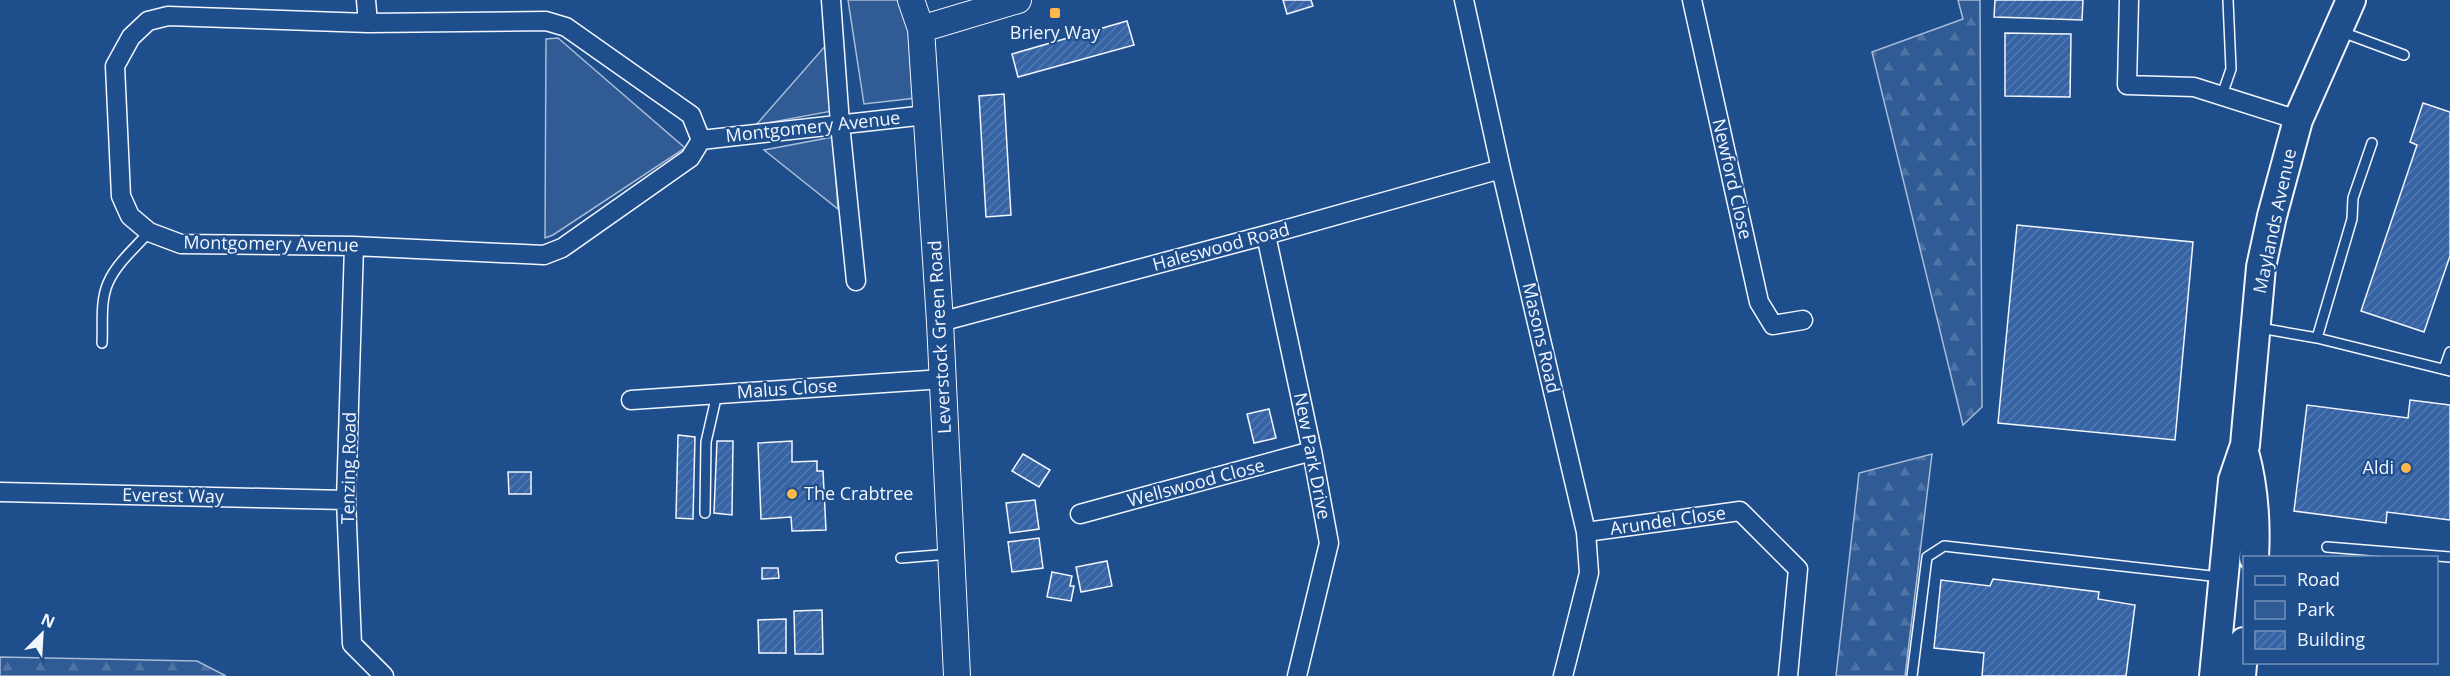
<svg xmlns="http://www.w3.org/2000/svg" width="2450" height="676" font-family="'Open Sans',sans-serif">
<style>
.green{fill:#305b95;stroke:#a8bbd7;stroke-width:1.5}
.forest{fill:url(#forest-firs);stroke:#a8bbd7;stroke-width:1.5}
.building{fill:url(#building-hatch);stroke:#f2f6ff;stroke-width:1.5}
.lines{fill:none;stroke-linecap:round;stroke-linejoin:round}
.lane-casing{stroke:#f2f6ff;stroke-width:12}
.street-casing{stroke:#f2f6ff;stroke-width:21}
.secondary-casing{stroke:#f2f6ff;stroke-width:28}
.primary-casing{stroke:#f2f6ff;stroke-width:32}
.lane{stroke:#1f4e8c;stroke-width:9}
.street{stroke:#1f4e8c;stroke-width:18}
.secondary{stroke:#1f4e8c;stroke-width:26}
.primary{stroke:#1f4e8c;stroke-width:28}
.poi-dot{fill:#ffb74d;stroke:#1f4e8c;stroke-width:2}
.labels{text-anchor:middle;stroke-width:4.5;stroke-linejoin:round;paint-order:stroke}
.poi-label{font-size:18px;fill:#f2f6ff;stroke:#1f4e8c}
.street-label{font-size:18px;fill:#f2f6ff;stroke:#1f4e8c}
</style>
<defs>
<pattern id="forest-firs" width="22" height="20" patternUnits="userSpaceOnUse" patternTransform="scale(1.5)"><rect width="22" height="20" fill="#305b95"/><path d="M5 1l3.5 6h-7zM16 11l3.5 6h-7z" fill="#4e73a5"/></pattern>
<pattern id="building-hatch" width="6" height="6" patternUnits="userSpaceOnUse" patternTransform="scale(1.5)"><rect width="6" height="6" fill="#3563a3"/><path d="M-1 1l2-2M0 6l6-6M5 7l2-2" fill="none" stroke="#537ab1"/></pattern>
</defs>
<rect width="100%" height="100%" fill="#1f4e8c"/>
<!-- green -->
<path class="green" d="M848,0h57l10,35 1,63 -52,6z
M558,38l127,110 -132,87 -8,3 1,-199z
M827,44l5,67 -76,14z
M833,137l5,72 -74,-59z"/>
<!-- forest -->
<path class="forest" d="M1958,0h22l2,407 -19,18 -91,-373 91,-33z
M1932,454l-27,222h-69l23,-203z
M0,657l197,4 29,15h-226z"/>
<!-- building -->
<path class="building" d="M1283,0h28l2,6 -26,8z
M1995,0h88l-1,20 -88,-3z
M1127,21l7,24 -116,32 -6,-23z
M2005,33l66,1 -1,63 -65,-1z
M1004,94l7,121 -25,2 -7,-121z
M2423,103l27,9v144l-26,76 -63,-21 56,-166 -7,-3z
M2017,225l176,17 -18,198 -177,-17z
M2410,400l40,5v115l-63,-8 -1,11 -92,-12 13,-106 101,13z
M1269,409l7,29 -22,5 -7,-29z
M678,435l17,2 -2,82 -17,-1z
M717,441h16l-1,74 -18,-2z
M792,441v21l25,-1v10h6l3,59 -34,1 -1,-14 -30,2 -3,-76z
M1023,454l27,16 -11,17 -27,-16z
M508,472h23v22h-22z
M1035,500l4,29 -29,4 -4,-30z
M1039,538l4,30 -31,4 -4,-30z
M1107,561l5,25 -31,6 -5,-25z
M762,568h16l1,10 -17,1z
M1052,572l20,4 -2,10h4l-3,15 -24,-4z
M1993,579l106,13 -1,7 37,6 -9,71h-144l2,-23 -50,-5 7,-68 49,6z
M822,610l1,44h-28l-1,-43z
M786,619v34h-27l-1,-33z"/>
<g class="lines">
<defs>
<path id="lane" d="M2342,32l62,23
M2222,95l9,-26 -3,-69
M2260,328l57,10 133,33
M2317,338l35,-119 1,-21 19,-55
M102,343c1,-19 -2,-42 6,-60 8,-19 27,-35 41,-51
M2444,369l6,-17
M705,513l1,-71 11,-48
M2327,547l123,10
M901,558l49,-4
M1912,676l15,-119 17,-11 276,31"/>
<path id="street" d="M366,0l2,23
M831,0l9,124 16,157
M1464,0l37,169 85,363 3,41 -26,103
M1692,0l67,302 14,23 30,-5
M2129,0l-2,85 67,2 104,33
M168,16l200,7 178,-2 20,6 125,88 10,25 -11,18 -128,90 -18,7 -190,-9 -173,-2 -32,-12 -19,-16 -9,-20 -6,-130 16,-29 17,-16z
M701,140l225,-25
M1266,235l46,216 17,92 -32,133
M354,246l-8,254 6,144 32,32
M940,322l326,-87 235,-66
M631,400l312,-21
M0,492l346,8
M1080,514l232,-63
M1586,532l154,-21 58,58 -10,107"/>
<path id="secondary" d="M911,0l10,29 19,293 17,354
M921,29l97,-29"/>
<path id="primary" d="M2244,452c10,36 12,69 10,106
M2214,676l19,-196 12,-35 16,-178 11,-51 26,-96 53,-120
M2241,676l3,-34"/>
</defs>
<!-- lane casing -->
<use href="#lane" class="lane-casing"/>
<!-- street casing -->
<use href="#street" class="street-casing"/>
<!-- secondary casing -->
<use href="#secondary" class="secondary-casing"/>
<!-- primary casing -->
<use href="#primary" class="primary-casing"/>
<!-- lane -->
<use href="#lane" class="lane"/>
<!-- street -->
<use href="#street" class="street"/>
<!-- secondary -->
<use href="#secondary" class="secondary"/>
<!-- primary -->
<use href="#primary" class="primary"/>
</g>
<!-- markers -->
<g class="poi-dot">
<rect x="1049" y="7" width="12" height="12" rx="3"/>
<circle cx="2406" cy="468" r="6"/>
<circle cx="792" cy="494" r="6"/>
</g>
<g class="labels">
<!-- poi labels -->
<g class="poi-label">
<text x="1055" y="39">Briery Way</text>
<text x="2394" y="474" text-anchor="end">Aldi</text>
<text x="804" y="500" text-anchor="start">The Crabtree</text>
</g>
<!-- street labels -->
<g class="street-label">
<text transform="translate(813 127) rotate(-6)" y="6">Montgomery Avenue</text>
<text transform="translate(1732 179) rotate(77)" y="6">Newford Close</text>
<text transform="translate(2275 221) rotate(-78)" y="6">Maylands Avenue</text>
<text transform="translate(271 244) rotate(1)" y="6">Montgomery Avenue</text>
<text transform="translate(1221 247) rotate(-15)" y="6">Haleswood Road</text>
<text transform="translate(940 337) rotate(-93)" y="6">Leverstock Green Road</text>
<text transform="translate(1541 338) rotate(77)" y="6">Masons Road</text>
<text transform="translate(787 389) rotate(-4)" y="6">Malus Close</text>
<text transform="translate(1312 456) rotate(79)" y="6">New Park Drive</text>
<text transform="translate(349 468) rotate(-89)" y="6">Tenzing Road</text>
<text transform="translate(1196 483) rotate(-15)" y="6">Wellswood Close</text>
<text transform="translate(173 496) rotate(1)" y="6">Everest Way</text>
<text transform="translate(1668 521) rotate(-8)" y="6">Arundel Close</text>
</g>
</g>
<!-- legend -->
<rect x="2243" y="556" width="195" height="108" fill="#1f4e8c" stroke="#7391ba" stroke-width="1.5"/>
<rect x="2255" y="576" width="30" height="9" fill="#1f4e8c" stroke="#7391ba" stroke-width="1.5"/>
<text x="2297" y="586" font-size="18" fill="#f2f6ff">Road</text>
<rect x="2255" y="601" width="30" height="18" fill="#305b95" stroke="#7391ba" stroke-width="1.5"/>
<text x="2297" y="616" font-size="18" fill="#f2f6ff">Park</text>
<rect x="2255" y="631" width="30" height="18" fill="url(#building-hatch)" stroke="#7391ba" stroke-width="1.5"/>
<text x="2297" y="646" font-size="18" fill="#f2f6ff">Building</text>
<!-- north arrow -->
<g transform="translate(42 634) rotate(24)" stroke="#1f4e8c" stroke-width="4.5" paint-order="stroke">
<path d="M0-4.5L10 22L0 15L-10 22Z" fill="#f2f6ff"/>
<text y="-9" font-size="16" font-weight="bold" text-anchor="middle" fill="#f2f6ff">N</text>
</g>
</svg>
